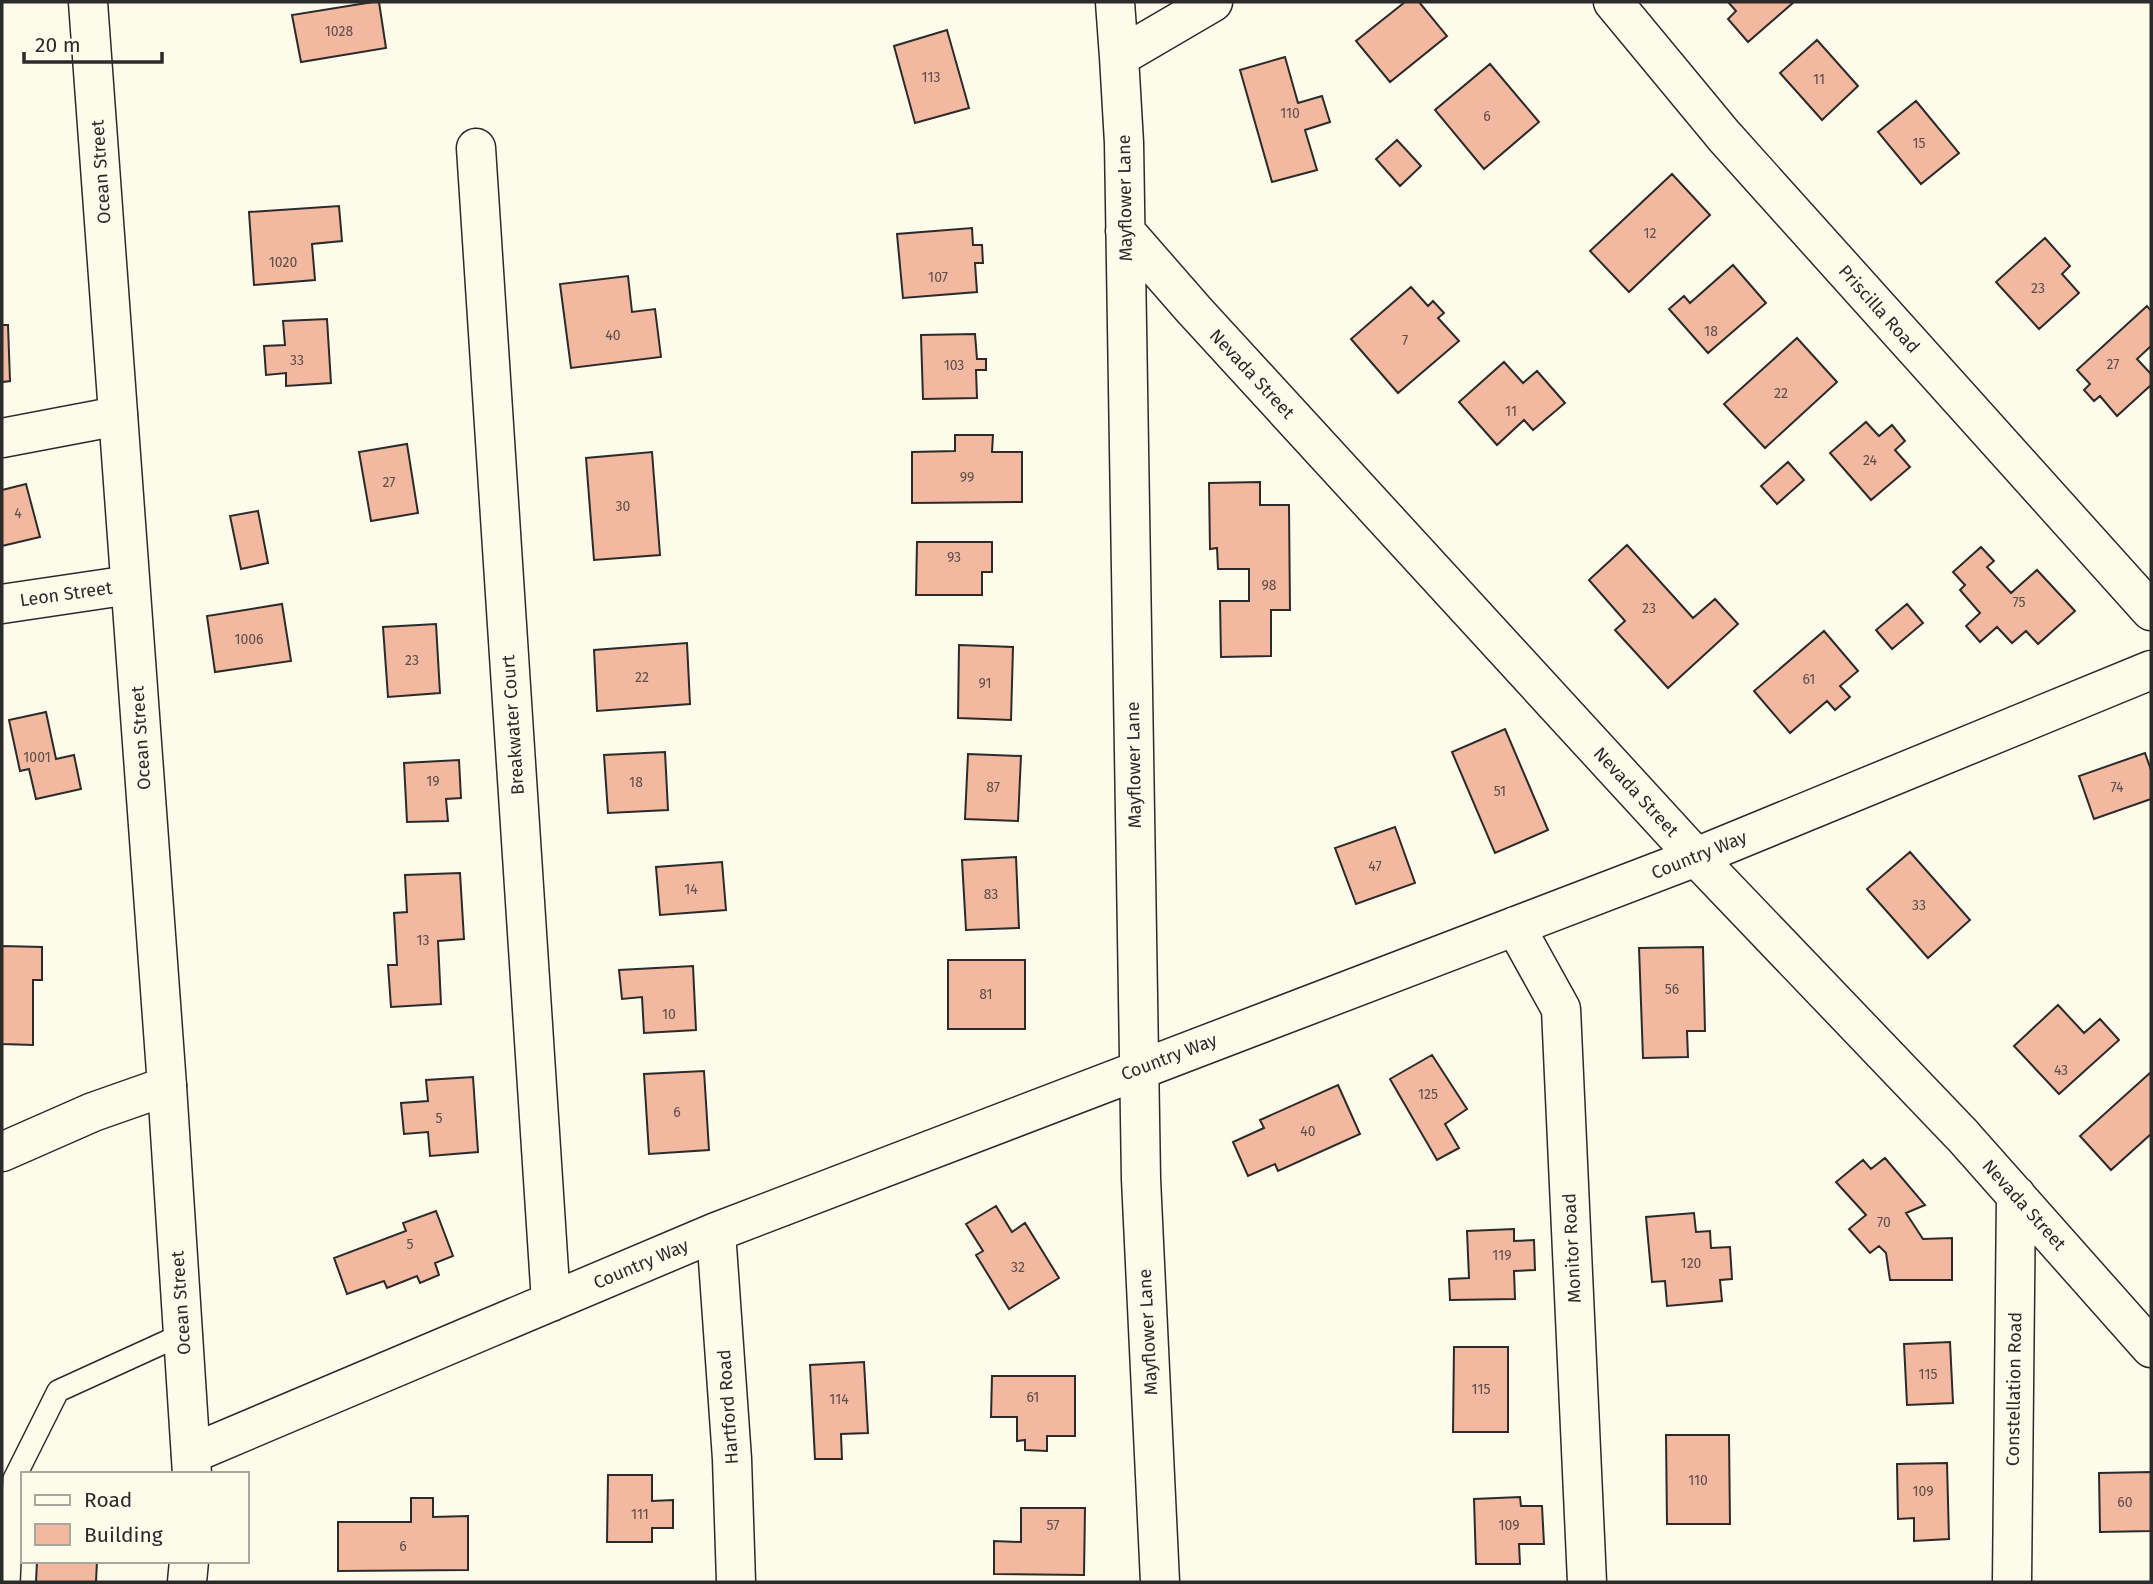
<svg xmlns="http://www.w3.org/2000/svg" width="2153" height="1584" font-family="'Fira Sans',sans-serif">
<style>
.building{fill:#f2b8a0;stroke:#2b2b2b;stroke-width:2}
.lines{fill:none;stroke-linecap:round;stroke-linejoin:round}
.lane-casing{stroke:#2b2b2b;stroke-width:24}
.street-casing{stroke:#2b2b2b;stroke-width:41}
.secondary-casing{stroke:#2b2b2b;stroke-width:41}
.lane{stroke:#fdfbea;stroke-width:21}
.street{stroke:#fdfbea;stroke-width:38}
.secondary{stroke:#fdfbea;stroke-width:38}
.labels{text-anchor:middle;stroke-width:5;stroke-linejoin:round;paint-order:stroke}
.number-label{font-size:14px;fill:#5d4e48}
.street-label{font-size:18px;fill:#2b2b2b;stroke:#fdfbea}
</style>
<rect width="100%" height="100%" fill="#fdfbea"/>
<!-- building -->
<path class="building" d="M373,2h6l7,46 -85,14 -9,-47z
M1405,2h14l28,34 -57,46 -34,-41z
M1728,2h66l-46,40 -20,-23 8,-8z
M947,30l22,78 -54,15 -21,-77z
M1817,40l41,46 -36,34 -42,-47z
M1285,57l13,46 24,-7 8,26 -25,8 12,40 -45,12 -32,-112z
M1490,64l49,58 -55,47 -49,-59z
M1916,101l43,52 -38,31 -43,-52z
M1397,140l24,26 -21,20 -24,-27z
M1672,174l38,41 -81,77 -39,-41z
M339,206l3,35 -30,3 3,36 -61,5 -5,-73z
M972,228l1,17h9l1,18h-8l2,29 -74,6 -6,-64z
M2045,238l25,28 -8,8 17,19 -40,36 -43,-47z
M1733,265l33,38 -58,50 -39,-44 15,-13 6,7z
M628,276l4,36 23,-3 6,48 -90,11 -11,-84z
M1411,287l17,19 5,-5 11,12 -6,5 21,23 -61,52 -47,-54z
M2147,306l4,5v35l-14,13 14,15v11l-34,31 -17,-20 -6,5 -10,-11 6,-6 -13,-14z
M327,319l4,64 -45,3v-13l-20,2 -2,-29 21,-1 -2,-24z
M2,325h6l2,56 -8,1z
M975,334l2,25h9v11h-10l1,28 -54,1 -2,-64z
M1797,338l40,44 -72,66 -41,-44z
M1504,362l19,21 14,-12 28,32 -32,27 -9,-10 -27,25 -38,-43z
M1866,422l13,14 13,-11 13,16 -10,9 15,17 -39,33 -41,-47z
M955,435h38l-1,17h30v50l-110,1v-51l43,-1z
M407,444l11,69 -47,8 -12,-69z
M652,452l8,103 -66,5 -8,-102z
M1788,462l16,18 -27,24 -16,-18z
M1260,482v23h29l1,105h-19v46l-50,1 -1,-56h29v-32h-31l-1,-21 -7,1 -1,-66z
M26,484l14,53 -38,9v-56z
M258,511l10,52 -27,6 -11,-53z
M917,542h75v30h-10v23h-66z
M1627,545l66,73 22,-19 23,25 -70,64 -53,-58 10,-9 -36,-41z
M1981,547l13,14 -7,6 24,26 26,-23 38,41 -37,33 -12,-13 -14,12 -15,-16 -17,15 -14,-16 14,-13 -20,-23 5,-5 -12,-13z
M282,604l9,57 -76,11 -8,-56z
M1907,604l16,19 -31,26 -16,-19z
M436,624l4,69 -52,4 -5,-70z
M1824,631l34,40 -18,15 10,11 -15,13 -8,-9 -37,32 -36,-42z
M687,643l3,61 -93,7 -3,-61z
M959,645l54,2 -2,73 -53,-2z
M46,712l10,47 18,-4 7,34 -45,10 -7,-30 -9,2 -11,-51z
M1505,729l43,101 -53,23 -43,-101z
M665,752l3,58 -60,3 -4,-58z
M2145,753l6,17v29l-57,20 -15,-43z
M968,754l53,2 -3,65 -53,-2z
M459,760l2,38 -15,1 2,22 -41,1 -3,-59z
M1395,827l20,56 -59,21 -21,-56z
M1910,852l60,68 -42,38 -61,-69z
M1016,857l3,71 -53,2 -4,-70z
M722,862l4,48 -66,5 -4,-48z
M460,873l4,66 -26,2 3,63 -50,3 -3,-42h9l-3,-52 13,-1 -2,-37z
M2,946l40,1v33h-9v65l-31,-1z
M1703,947l2,84h-18l1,26 -45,1 -4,-110z
M948,960h77v69h-77z
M693,966l3,64 -52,3 -2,-36 -20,2 -3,-29z
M2058,1005l26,28 16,-14 19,21 -60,54 -45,-48z
M1432,1055l35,54 -22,15 14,24 -22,12 -47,-81z
M704,1071l5,79 -60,4 -5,-80z
M2151,1072v62l-40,36 -31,-34z
M473,1077l5,75 -48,4 -2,-24 -24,2 -3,-31 27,-2 -2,-21z
M1338,1085l22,49 -82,37 -3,-7 -27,12 -15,-34 31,-14 -4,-8z
M1885,1158l40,47 -19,8 17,26 29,-1v42h-62l-4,-27 -7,-7 -9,7 -21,-24 17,-14 -30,-33 27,-22 8,9z
M996,1206l16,26 13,-9 34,55 -50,31 -33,-54 7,-4 -17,-27z
M436,1211l17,45 -18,7 4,12 -19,8 -3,-7 -30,12 -3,-7 -37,13 -13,-36 72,-27 -3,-8z
M1694,1213l2,19 14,-1 1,17 19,-1 2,32 -12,1 2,21 -55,5 -2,-25 -13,1 -6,-65z
M1514,1229v12l20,-1 1,30 -21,1 1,28 -65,1 -1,-21 20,-1 -2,-47z
M1950,1342l3,61 -46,2 -3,-61z
M1454,1347h54v85h-55z
M864,1362l4,71 -27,1 1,25h-27l-5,-94z
M992,1376h83v60h-28v15l-22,-1v-10l-8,1v-24h-26z
M1666,1435h63l1,89h-63z
M1947,1463l2,76 -35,2v-23l-16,1 -1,-55z
M2151,1472v59l-51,1 -1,-59z
M608,1475h44v26l21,-1v28h-21v14h-45z
M1520,1497l1,9h21l2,38h-25l1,20h-44l-2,-65z
M411,1498h22v19l35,-1v54l-130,1v-49h73z
M1021,1508h64l-1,67 -90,-1v-33l27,1z
M37,1561h60l-1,21h-60z"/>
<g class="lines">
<defs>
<path id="lane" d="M9,1582l5,-103 44,-88 125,-57"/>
<path id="street" d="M1115,2l4,55
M1613,2l111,134 427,475
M476,148l75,1154
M1125,231l69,79 502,547 267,279 188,212
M2,438l116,-22
M2,604l128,-19
M1515,926l46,83 26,573
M2,1152l91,-40 74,-26
M716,1232l16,227 4,123
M191,1454l525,-222 980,-375 455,-187
M1160,1582l-19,-403 -17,-1036 -5,-86 94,-55
M2012,1582l4,-387"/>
<path id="secondary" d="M88,2l79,1084 25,388
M187,1582l2,-21"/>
</defs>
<!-- lane casing -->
<use href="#lane" class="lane-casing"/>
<!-- street casing -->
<use href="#street" class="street-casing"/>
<!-- secondary casing -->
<use href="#secondary" class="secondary-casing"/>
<!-- lane -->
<use href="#lane" class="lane"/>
<!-- street -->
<use href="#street" class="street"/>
<!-- secondary -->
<use href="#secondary" class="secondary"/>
</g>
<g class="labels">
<!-- number labels -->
<g class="number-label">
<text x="339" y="36">1028</text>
<text x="931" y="82">113</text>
<text x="1819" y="84">11</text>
<text x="1290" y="118">110</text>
<text x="1487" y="121">6</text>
<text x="1919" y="148">15</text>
<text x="1650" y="238">12</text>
<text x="283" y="267">1020</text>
<text x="938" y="282">107</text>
<text x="2038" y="293">23</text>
<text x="1711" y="336">18</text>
<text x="613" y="340">40</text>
<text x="1405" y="345">7</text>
<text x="297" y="365">33</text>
<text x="2113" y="369">27</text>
<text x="954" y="370">103</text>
<text x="1781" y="398">22</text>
<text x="1511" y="416">11</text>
<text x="1870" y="465">24</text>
<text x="967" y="482">99</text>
<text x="389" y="487">27</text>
<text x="623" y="511">30</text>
<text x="18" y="518">4</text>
<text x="954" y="562">93</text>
<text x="1269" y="590">98</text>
<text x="2019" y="607">75</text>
<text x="1649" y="613">23</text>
<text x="249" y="644">1006</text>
<text x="412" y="665">23</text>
<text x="642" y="682">22</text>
<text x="1809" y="684">61</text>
<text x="985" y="688">91</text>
<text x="37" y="762">1001</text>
<text x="433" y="786">19</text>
<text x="636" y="787">18</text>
<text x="993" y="792">87</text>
<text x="2117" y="792">74</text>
<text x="1500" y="796">51</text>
<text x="1375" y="871">47</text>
<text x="691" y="894">14</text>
<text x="991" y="899">83</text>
<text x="1919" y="910">33</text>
<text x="423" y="945">13</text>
<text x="1672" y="994">56</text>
<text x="986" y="999">81</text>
<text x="669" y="1019">10</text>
<text x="2061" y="1075">43</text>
<text x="1428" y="1099">125</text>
<text x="677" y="1117">6</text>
<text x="439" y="1123">5</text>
<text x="1308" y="1136">40</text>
<text x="1884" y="1227">70</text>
<text x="410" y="1249">5</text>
<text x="1502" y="1260">119</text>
<text x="1691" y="1268">120</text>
<text x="1018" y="1272">32</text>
<text x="1928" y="1379">115</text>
<text x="1481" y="1394">115</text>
<text x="1033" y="1402">61</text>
<text x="839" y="1404">114</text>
<text x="1698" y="1485">110</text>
<text x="1923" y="1496">109</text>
<text x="2125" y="1507">60</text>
<text x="640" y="1519">111</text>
<text x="1053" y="1530">57</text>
<text x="1509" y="1530">109</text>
<text x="403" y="1551">6</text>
</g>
<!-- street labels -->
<g class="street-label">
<text transform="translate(101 172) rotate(-94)" y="6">Ocean Street</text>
<text transform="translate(1125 198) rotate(-91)" y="6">Mayflower Lane</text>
<text transform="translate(1879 309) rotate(48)" y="6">Priscilla Road</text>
<text transform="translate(1252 374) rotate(47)" y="6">Nevada Street</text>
<text transform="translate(66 594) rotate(-8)" y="6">Leon Street</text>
<text transform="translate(513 725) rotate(-94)" y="6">Breakwater Court</text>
<text transform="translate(141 738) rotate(-94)" y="6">Ocean Street</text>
<text transform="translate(1134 765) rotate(-91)" y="6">Mayflower Lane</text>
<text transform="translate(1636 792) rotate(47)" y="6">Nevada Street</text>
<text transform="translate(1699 855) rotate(-22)" y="6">Country Way</text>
<text transform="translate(1169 1057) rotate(-21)" y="6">Country Way</text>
<text transform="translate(2024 1205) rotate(48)" y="6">Nevada Street</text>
<text transform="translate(1572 1248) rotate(-93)" y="6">Monitor Road</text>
<text transform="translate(641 1264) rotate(-23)" y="6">Country Way</text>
<text transform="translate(181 1303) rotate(-94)" y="6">Ocean Street</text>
<text transform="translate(1148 1332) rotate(-93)" y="6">Mayflower Lane</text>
<text transform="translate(2014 1389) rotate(-89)" y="6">Constellation Road</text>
<text transform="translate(728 1407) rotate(-94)" y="6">Hartford Road</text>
</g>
</g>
<!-- border -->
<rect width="2153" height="1584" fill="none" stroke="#2b2b2b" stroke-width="7"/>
<!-- legend -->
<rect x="21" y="1472" width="228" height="91" fill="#fdfbea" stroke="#a9a89e" stroke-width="2"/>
<rect x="35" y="1495" width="35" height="10" fill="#fdfbea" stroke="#a9a89e" stroke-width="2"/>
<text x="84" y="1507" font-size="21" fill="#2b2b2b">Road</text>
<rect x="35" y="1524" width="35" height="21" fill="#f2b8a0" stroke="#a9a89e" stroke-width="2"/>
<text x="84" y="1542" font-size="21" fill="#2b2b2b">Building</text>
<!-- scale -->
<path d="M24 52v10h138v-10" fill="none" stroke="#2b2b2b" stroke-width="3.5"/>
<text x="35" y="52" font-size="21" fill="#2b2b2b" stroke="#fdfbea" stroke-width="5" paint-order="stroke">20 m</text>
</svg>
